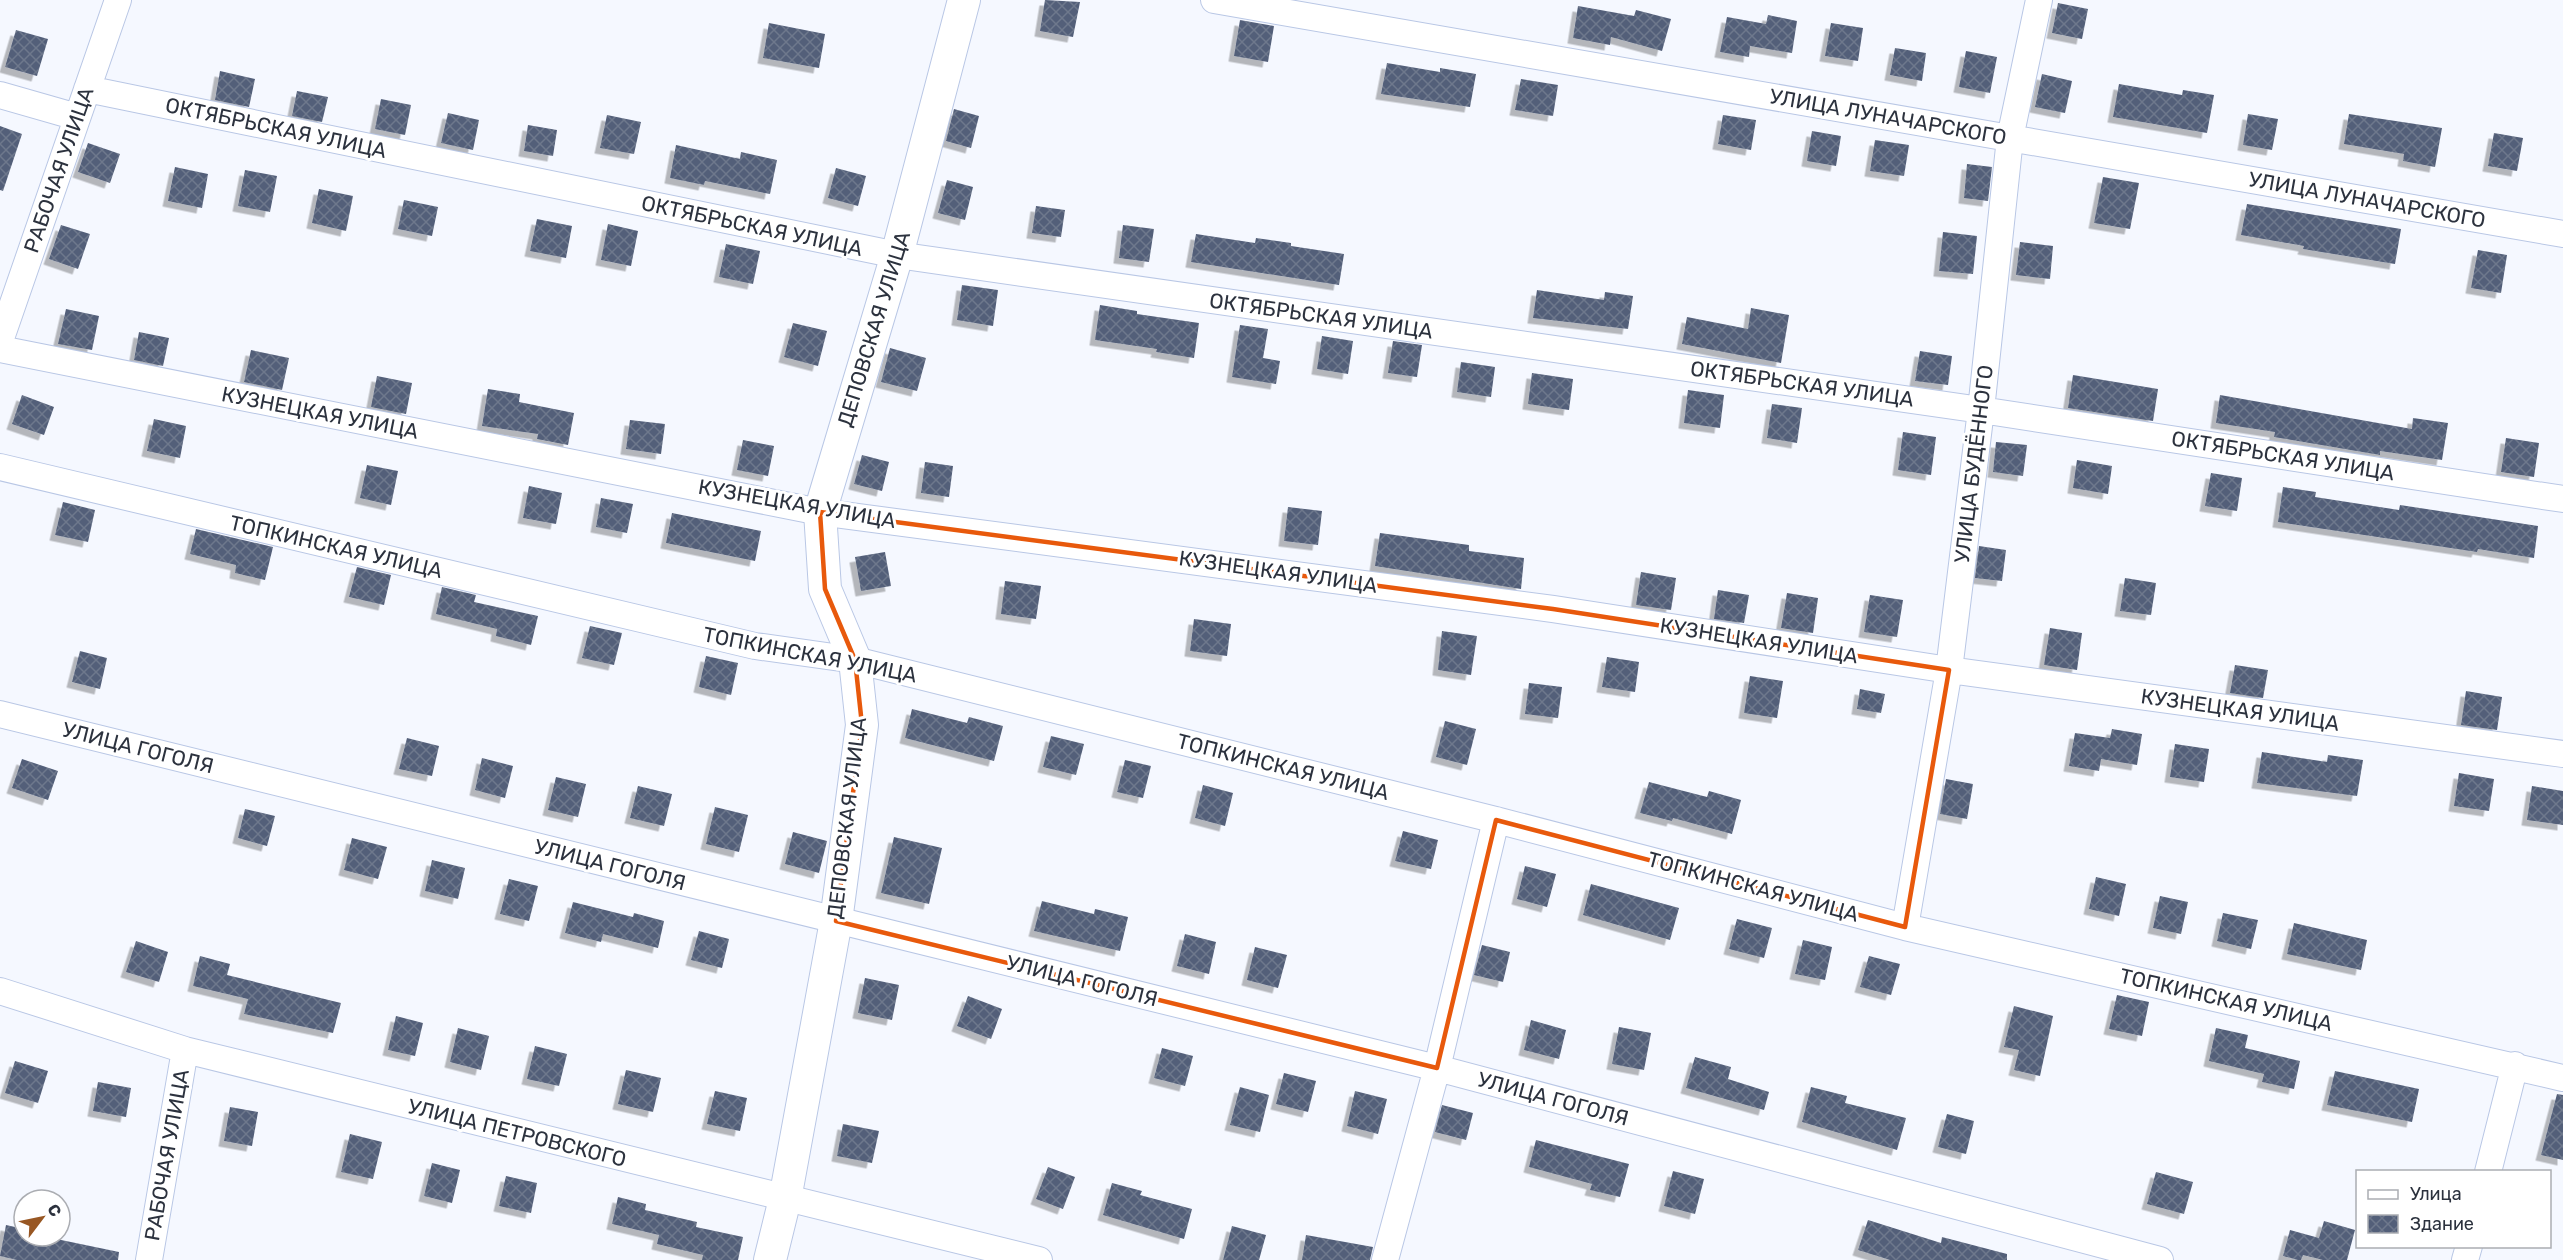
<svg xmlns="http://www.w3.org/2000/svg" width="2563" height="1260" font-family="Rubik,sans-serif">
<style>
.building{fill:url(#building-cross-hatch);filter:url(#shadow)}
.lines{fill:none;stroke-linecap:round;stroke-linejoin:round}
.minor-casing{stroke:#b9c7e5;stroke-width:28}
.tertiary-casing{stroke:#b9c7e5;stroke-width:34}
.minor{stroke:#fff;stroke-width:26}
.tertiary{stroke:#fff;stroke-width:32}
.marked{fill:none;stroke:#e8590c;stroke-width:4.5;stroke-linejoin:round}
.labels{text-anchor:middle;stroke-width:6;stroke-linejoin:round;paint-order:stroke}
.street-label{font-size:21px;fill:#2c323e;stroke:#fff}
</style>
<defs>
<pattern id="building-cross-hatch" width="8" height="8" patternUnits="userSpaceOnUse" patternTransform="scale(1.5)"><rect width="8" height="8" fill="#535f79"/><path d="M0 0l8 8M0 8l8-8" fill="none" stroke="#6e788c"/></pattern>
<filter id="shadow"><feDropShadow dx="-5.5" dy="5.5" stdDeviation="0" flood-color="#0004"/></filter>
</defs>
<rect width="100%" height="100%" fill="#f5f8ff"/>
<!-- building -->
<path class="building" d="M1045,0l35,2 -7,35 -33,-6z
M2058,3l30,6 -6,30 -30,-6z
M1578,6l56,10 2,-6 35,9 -9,32 -51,-14 -1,8 -37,-7z
M1768,15l29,6 -5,32 -42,-7 -1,11 -29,-5 7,-35 39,7z
M1240,20l34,6 -6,36 -34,-6z
M769,23l56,11 -6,34 -56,-10z
M1831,23l32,5 -5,33 -33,-5z
M16,30l32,9 -11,37 -32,-9z
M1895,48l31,5 -4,28 -32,-6z
M1966,51l31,6 -7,36 -31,-6z
M1387,63l53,9v-4l36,6 -6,33 -89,-13z
M220,71l35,8 -6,28 -34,-7z
M2042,74l30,7 -7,32 -30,-6z
M1521,79l37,6 -5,31 -38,-6z
M2119,84l63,11 1,-5 31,5 -7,38 -94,-16z
M297,91l31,6 -6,25 -30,-6z
M381,99l30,6 -6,30 -30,-6z
M954,109l25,7 -8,32 -25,-7z
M448,113l31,7 -6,30 -32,-7z
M2248,114l30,5 -6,31 -29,-5z
M2349,114l93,14 -7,39 -32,-6 1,-7 -60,-10z
M607,115l34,7 -7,32 -34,-6z
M1723,115l33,5 -5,30 -33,-6z
M528,125l29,5 -4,26 -29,-5z
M0,126l22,8 -19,57 -3,-1z
M1812,131l29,5 -5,30 -29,-5z
M2494,133l29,5 -6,33 -29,-5z
M1875,140l34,5 -5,31 -34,-5z
M88,143l32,11 -10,29 -32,-11z
M676,145l64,14 1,-7 36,8 -7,34 -65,-13 -1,4 -34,-7z
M1967,164l25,3 -4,34 -24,-3z
M175,167l33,7 -6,34 -34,-7z
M836,168l30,8 -8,30 -30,-8z
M245,170l32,6 -7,36 -32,-6z
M2103,177l36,6 -9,46 -36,-6z
M947,180l26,7 -8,33 -27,-7z
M319,189l34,7 -7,35 -34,-8z
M404,200l34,7 -6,29 -34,-7z
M2247,204l154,25 -6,35 -92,-15 1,-3 -63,-11z
M1036,206l29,4 -4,27 -29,-4z
M537,219l35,7 -6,32 -36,-7z
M608,224l30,7 -7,35 -30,-6z
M61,225l29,9 -12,35 -29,-10z
M1123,225l31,4 -5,33 -30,-4z
M1943,232l34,4 -4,38 -34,-3z
M1196,234l59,9 1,-5 35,5v3l53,8 -5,31 -148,-23z
M2020,242l33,4 -3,33 -34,-4z
M726,244l34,7 -7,33 -34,-7z
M2478,250l29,5 -6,38 -30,-5z
M962,285l36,5 -5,36 -36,-6z
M1537,290l67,10 1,-8 28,4 -5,33 -95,-11z
M1100,305l37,6v3l62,9 -5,35 -38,-6 1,-3 -62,-9z
M1751,308l38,7 -8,48 -99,-19 5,-27 61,12z
M66,309l33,7 -7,34 -34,-6z
M793,323l34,8 -9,35 -34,-9z
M1240,325l28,4 -5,29 17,3 -4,23 -44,-7z
M139,332l30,6 -6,28 -29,-6z
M1322,336l31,5 -5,33 -31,-5z
M1393,341l29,4 -5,32 -29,-4z
M890,348l36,10 -9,33 -36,-9z
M251,350l38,8 -7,32 -38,-8z
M1920,351l32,5 -4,29 -33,-4z
M1461,362l34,5 -4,30 -34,-5z
M1532,373l41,6 -4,31 -41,-6z
M2073,375l85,14 -5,32 -85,-13z
M377,376l35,7 -6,31 -35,-7z
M488,389l32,5 -1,8 55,11 -6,32 -31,-6 1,-5 -56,-8z
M1688,390l36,5 -4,33 -36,-5z
M22,395l32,12 -10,28 -32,-11z
M2220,395l192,34 1,-11 35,5 -6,37 -62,-9v4l-106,-18 1,-5 -59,-9z
M1772,404l30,4 -5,35 -30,-5z
M154,419l32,7 -6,32 -33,-7z
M630,420l35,4 -4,30 -35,-5z
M1903,432l33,5 -5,38 -33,-5z
M2506,438l33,5 -5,34 -33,-5z
M743,440l31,6 -6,30 -31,-6z
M1996,442l31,3 -4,31 -30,-4z
M862,455l27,7 -7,29 -28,-7z
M2077,460l35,6 -4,28 -35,-6z
M925,462l28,4 -4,31 -28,-4z
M367,465l31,6 -7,34 -31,-7z
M2211,473l31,5 -5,33 -32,-5z
M529,486l33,7 -6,31 -33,-6z
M2283,487l33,5 -1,5 84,13 1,-5 138,21 -4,32 -56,-9 -1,3 -199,-30z
M601,498l32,6 -6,29 -31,-6z
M63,502l32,8 -7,32 -33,-7z
M1288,507l34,4 -4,34 -34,-4z
M672,513l89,18 -6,30 -89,-18z
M196,529l77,18 -8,33 -30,-7 1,-8 -46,-11z
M1380,533l89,12v6l55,7 -3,31 -146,-23z
M1979,546l27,4 -4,31 -27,-3z
M885,552l6,34 -30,5 -6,-34z
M357,567l34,8 -7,30 -35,-8z
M1641,572l35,6 -5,32 -35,-5z
M2125,578l31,5 -5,32 -31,-4z
M1005,581l36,5 -5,33 -35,-5z
M442,587l34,8 -2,7 64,14 -7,29 -35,-9 1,-7 -61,-15z
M1718,590l31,5 -5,28 -30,-4z
M1787,593l31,5 -5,35 -32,-5z
M1870,595l33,5 -6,37 -33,-5z
M1194,619l37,5 -4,32 -37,-5z
M590,626l32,7 -8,32 -32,-7z
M2050,628l32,5 -5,37 -33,-5z
M1442,631l35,5 -6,39 -33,-5z
M80,651l27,7 -7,31 -28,-7z
M706,656l32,7 -7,32 -32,-8z
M1607,657l32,5 -4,30 -33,-5z
M2235,665l33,5 -5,28 -33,-5z
M1750,676l33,5 -6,37 -33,-5z
M1529,683l33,4 -4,31 -33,-4z
M1860,689l25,5 -4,19 -24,-4z
M2466,691l36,6 -5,33 -36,-5z
M912,709l55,14 2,-6 34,9 -9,35 -89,-23z
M1445,721l31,8 -9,36 -31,-8z
M2112,729l30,5 -5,31 -36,-6 -2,12 -30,-5 6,-33 35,5z
M1051,736l33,8 -8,31 -33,-8z
M407,738l32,8 -7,30 -33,-7z
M2175,744l34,5 -5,33 -34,-5z
M2262,752l65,10 1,-7 35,5 -6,36 -100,-13z
M482,758l31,8 -8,32 -30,-8z
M22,759l36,12 -10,29 -36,-12z
M1125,760l26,6 -8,32 -26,-6z
M2459,773l35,6 -5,32 -35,-5z
M556,777l30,7 -8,33 -30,-7z
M1946,779l27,5 -6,35 -27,-5z
M1649,782l58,15 2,-6 32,9 -9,34 -59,-16 -1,3 -32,-8z
M1203,785l30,8 -8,33 -30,-8z
M638,786l34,8 -8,32 -34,-8z
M2532,786l31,5v34l-36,-5z
M715,807l33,8 -9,37 -33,-8z
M245,809l30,7 -8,30 -29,-8z
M1403,831l35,9 -7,29 -36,-8z
M793,832l34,9 -8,32 -34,-9z
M894,837l48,11 -13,56 -48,-11z
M352,838l35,9 -9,32 -34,-9z
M432,860l33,8 -7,31 -33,-8z
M1525,866l31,8 -9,33 -30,-8z
M2096,877l30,7 -7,32 -30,-7z
M509,879l29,7 -9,35 -29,-7z
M1591,884l88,24 -9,32 -87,-25z
M2160,896l28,6 -7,32 -28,-6z
M1042,901l52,13 1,-5 33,8 -8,34 -86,-20z
M573,902l60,15 1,-4 30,8 -6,27 -55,-14 -2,8 -36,-9z
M2223,913l35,7 -7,29 -34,-8z
M1737,919l35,9 -8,30 -35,-9z
M2294,923l73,17 -6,30 -74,-16z
M699,931l30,8 -7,29 -31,-8z
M1185,934l31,8 -7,32 -32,-8z
M1803,940l29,7 -7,33 -30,-6z
M136,941l32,11 -9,30 -33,-10z
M1482,945l28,7 -7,30 -29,-7z
M1255,947l32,8 -9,33 -31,-8z
M200,956l30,8 -3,11 114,28 -8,30 -89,-19 4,-15 -55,-13z
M1869,956l31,8 -9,31 -31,-8z
M865,978l34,7 -7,35 -34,-7z
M2117,995l32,7 -7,34 -33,-7z
M968,996l34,13 -11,30 -34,-13z
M2014,1006l39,10 -13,60 -26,-6 5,-20 -15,-3z
M396,1016l27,7 -8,33 -27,-6z
M1531,1020l35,10 -7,29 -35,-9z
M1619,1027l32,6 -7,37 -32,-6z
M458,1028l31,8 -8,34 -31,-8z
M2216,1028l32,7 -3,13 55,13 -6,28 -32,-7 2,-8 -55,-13z
M535,1046l32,8 -8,32 -32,-7z
M1162,1048l31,8 -8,30 -31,-8z
M1695,1057l36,10 -3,12 41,13 -5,18 -78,-22z
M15,1061l33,10 -10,32 -33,-10z
M626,1070l35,8 -8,34 -35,-8z
M2335,1071l84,18 -7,33 -85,-17z
M1284,1073l32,8 -8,31 -32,-8z
M98,1082l33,6 -5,29 -33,-6z
M1240,1087l29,8 -9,37 -30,-7z
M1811,1087l36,9 -2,7 61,15 -9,32 -95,-28z
M715,1091l32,7 -7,33 -33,-7z
M1355,1091l32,8 -9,35 -31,-8z
M2557,1094l6,1v65l-22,-5z
M1442,1105l31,8 -7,27 -31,-8z
M230,1107l28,5 -6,34 -28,-5z
M1947,1114l27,7 -8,33 -28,-7z
M843,1124l36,7 -7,32 -35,-7z
M350,1134l32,8 -9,37 -32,-7z
M1536,1140l93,24 -9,33 -30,-7 2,-6 -63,-17z
M432,1163l28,7 -8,33 -28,-7z
M1048,1167l27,10 -12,32 -27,-10z
M1673,1171l31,8 -9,35 -31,-8z
M2156,1172l37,10 -9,32 -37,-10z
M506,1176l31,7 -6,30 -32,-7z
M1112,1183l30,8 -2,4 52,14 -8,30 -81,-24z
M618,1197l28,7 -1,6 52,12 -1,5 47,10 -5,23h-36l1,-5 -46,-11 2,-9 -47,-11z
M1868,1220l73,23 1,-6 65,17v6h-117l-32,-10z
M2324,1221l31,9 -8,30h-24l-20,-5 -2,5h-3l-15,-4 7,-26 29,8z
M6,1225l18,4v7h18l77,16 -1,8h-101l-17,-4z
M1232,1226l34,9 -7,25h-36z
M1306,1235l67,12 -3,13h-68z"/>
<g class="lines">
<defs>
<path id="minor" d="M1214,0l1349,234
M87,89l810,166 1084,155 582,89
M0,95l77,22
M0,341l118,-341
M0,349l820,163 733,97 396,61 614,84
M0,467l755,179 100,14 641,160 409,107 658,151
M0,714l1437,354 723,192
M1905,927l44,-257 32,-260 29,-272 29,-138
M0,991l185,59 854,210
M2488,1172l27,-107
M149,1260l36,-210
M1385,1260l52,-192 59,-248
M2465,1260l4,-14"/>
<path id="tertiary" d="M770,1260l15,-61 51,-278 26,-196 -7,-65 -30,-71 -5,-77 77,-257 67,-255"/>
</defs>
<!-- minor casing -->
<use href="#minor" class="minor-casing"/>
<!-- tertiary casing -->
<use href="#tertiary" class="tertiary-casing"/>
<!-- minor -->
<use href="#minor" class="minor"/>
<!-- tertiary -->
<use href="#tertiary" class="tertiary"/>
</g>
<!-- marked area -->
<path class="marked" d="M820,512l733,97 396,61 -44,257 -409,-107 -59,248 -601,-147 26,-196 -7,-65 -30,-71z"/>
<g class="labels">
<!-- street labels -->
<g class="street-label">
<text transform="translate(1888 117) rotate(10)" y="7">УЛИЦА ЛУНАЧАРСКОГО</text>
<text transform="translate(276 128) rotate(12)" y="7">ОКТЯБРЬСКАЯ УЛИЦА</text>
<text transform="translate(59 170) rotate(-71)" y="7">РАБОЧАЯ УЛИЦА</text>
<text transform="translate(2367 200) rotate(10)" y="7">УЛИЦА ЛУНАЧАРСКОГО</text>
<text transform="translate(752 226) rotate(12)" y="7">ОКТЯБРЬСКАЯ УЛИЦА</text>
<text transform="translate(1321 316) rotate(8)" y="7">ОКТЯБРЬСКАЯ УЛИЦА</text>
<text transform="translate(874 329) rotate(-73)" y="7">ДЕПОВСКАЯ УЛИЦА</text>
<text transform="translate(1802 384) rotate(8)" y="7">ОКТЯБРЬСКАЯ УЛИЦА</text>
<text transform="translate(320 413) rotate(11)" y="7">КУЗНЕЦКАЯ УЛИЦА</text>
<text transform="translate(2283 456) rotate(9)" y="7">ОКТЯБРЬСКАЯ УЛИЦА</text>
<text transform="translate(1974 464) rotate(-83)" y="7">УЛИЦА БУДЁННОГО</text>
<text transform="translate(797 504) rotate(10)" y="7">КУЗНЕЦКАЯ УЛИЦА</text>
<text transform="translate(336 547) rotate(13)" y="7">ТОПКИНСКАЯ УЛИЦА</text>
<text transform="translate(1278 572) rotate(8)" y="7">КУЗНЕЦКАЯ УЛИЦА</text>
<text transform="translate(1759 641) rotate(9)" y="7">КУЗНЕЦКАЯ УЛИЦА</text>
<text transform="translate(810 655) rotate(11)" y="7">ТОПКИНСКАЯ УЛИЦА</text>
<text transform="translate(2240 710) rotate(8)" y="7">КУЗНЕЦКАЯ УЛИЦА</text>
<text transform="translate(138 748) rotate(14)" y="7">УЛИЦА ГОГОЛЯ</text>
<text transform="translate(1283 767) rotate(14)" y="7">ТОПКИНСКАЯ УЛИЦА</text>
<text transform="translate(847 818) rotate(-83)" y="7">ДЕПОВСКАЯ УЛИЦА</text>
<text transform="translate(610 865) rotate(14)" y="7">УЛИЦА ГОГОЛЯ</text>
<text transform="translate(1753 887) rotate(15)" y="7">ТОПКИНСКАЯ УЛИЦА</text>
<text transform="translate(1082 981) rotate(14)" y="7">УЛИЦА ГОГОЛЯ</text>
<text transform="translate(2226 1000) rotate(13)" y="7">ТОПКИНСКАЯ УЛИЦА</text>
<text transform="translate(1553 1099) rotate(15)" y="7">УЛИЦА ГОГОЛЯ</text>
<text transform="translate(517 1133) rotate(14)" y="7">УЛИЦА ПЕТРОВСКОГО</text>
<text transform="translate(167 1155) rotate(-80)" y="7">РАБОЧАЯ УЛИЦА</text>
</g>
</g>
<!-- legend -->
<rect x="2356" y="1170" width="195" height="78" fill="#ffffff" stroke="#abadb2" stroke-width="1.5"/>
<rect x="2368" y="1190" width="30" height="9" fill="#ffffff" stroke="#abadb2" stroke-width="1.5"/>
<text x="2410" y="1200" font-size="18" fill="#2c323e">Улица</text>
<rect x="2368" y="1215" width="30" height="18" fill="url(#building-cross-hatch)" stroke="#abadb2" stroke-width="1.5"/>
<text x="2410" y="1230" font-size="18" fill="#2c323e">Здание</text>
<!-- north arrow -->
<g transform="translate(42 1218) rotate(58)"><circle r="28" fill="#ffffff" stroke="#abadb2" stroke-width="1.5"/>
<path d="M0-4.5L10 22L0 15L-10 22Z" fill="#985723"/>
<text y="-9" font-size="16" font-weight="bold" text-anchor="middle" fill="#2c323e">С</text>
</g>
</svg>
